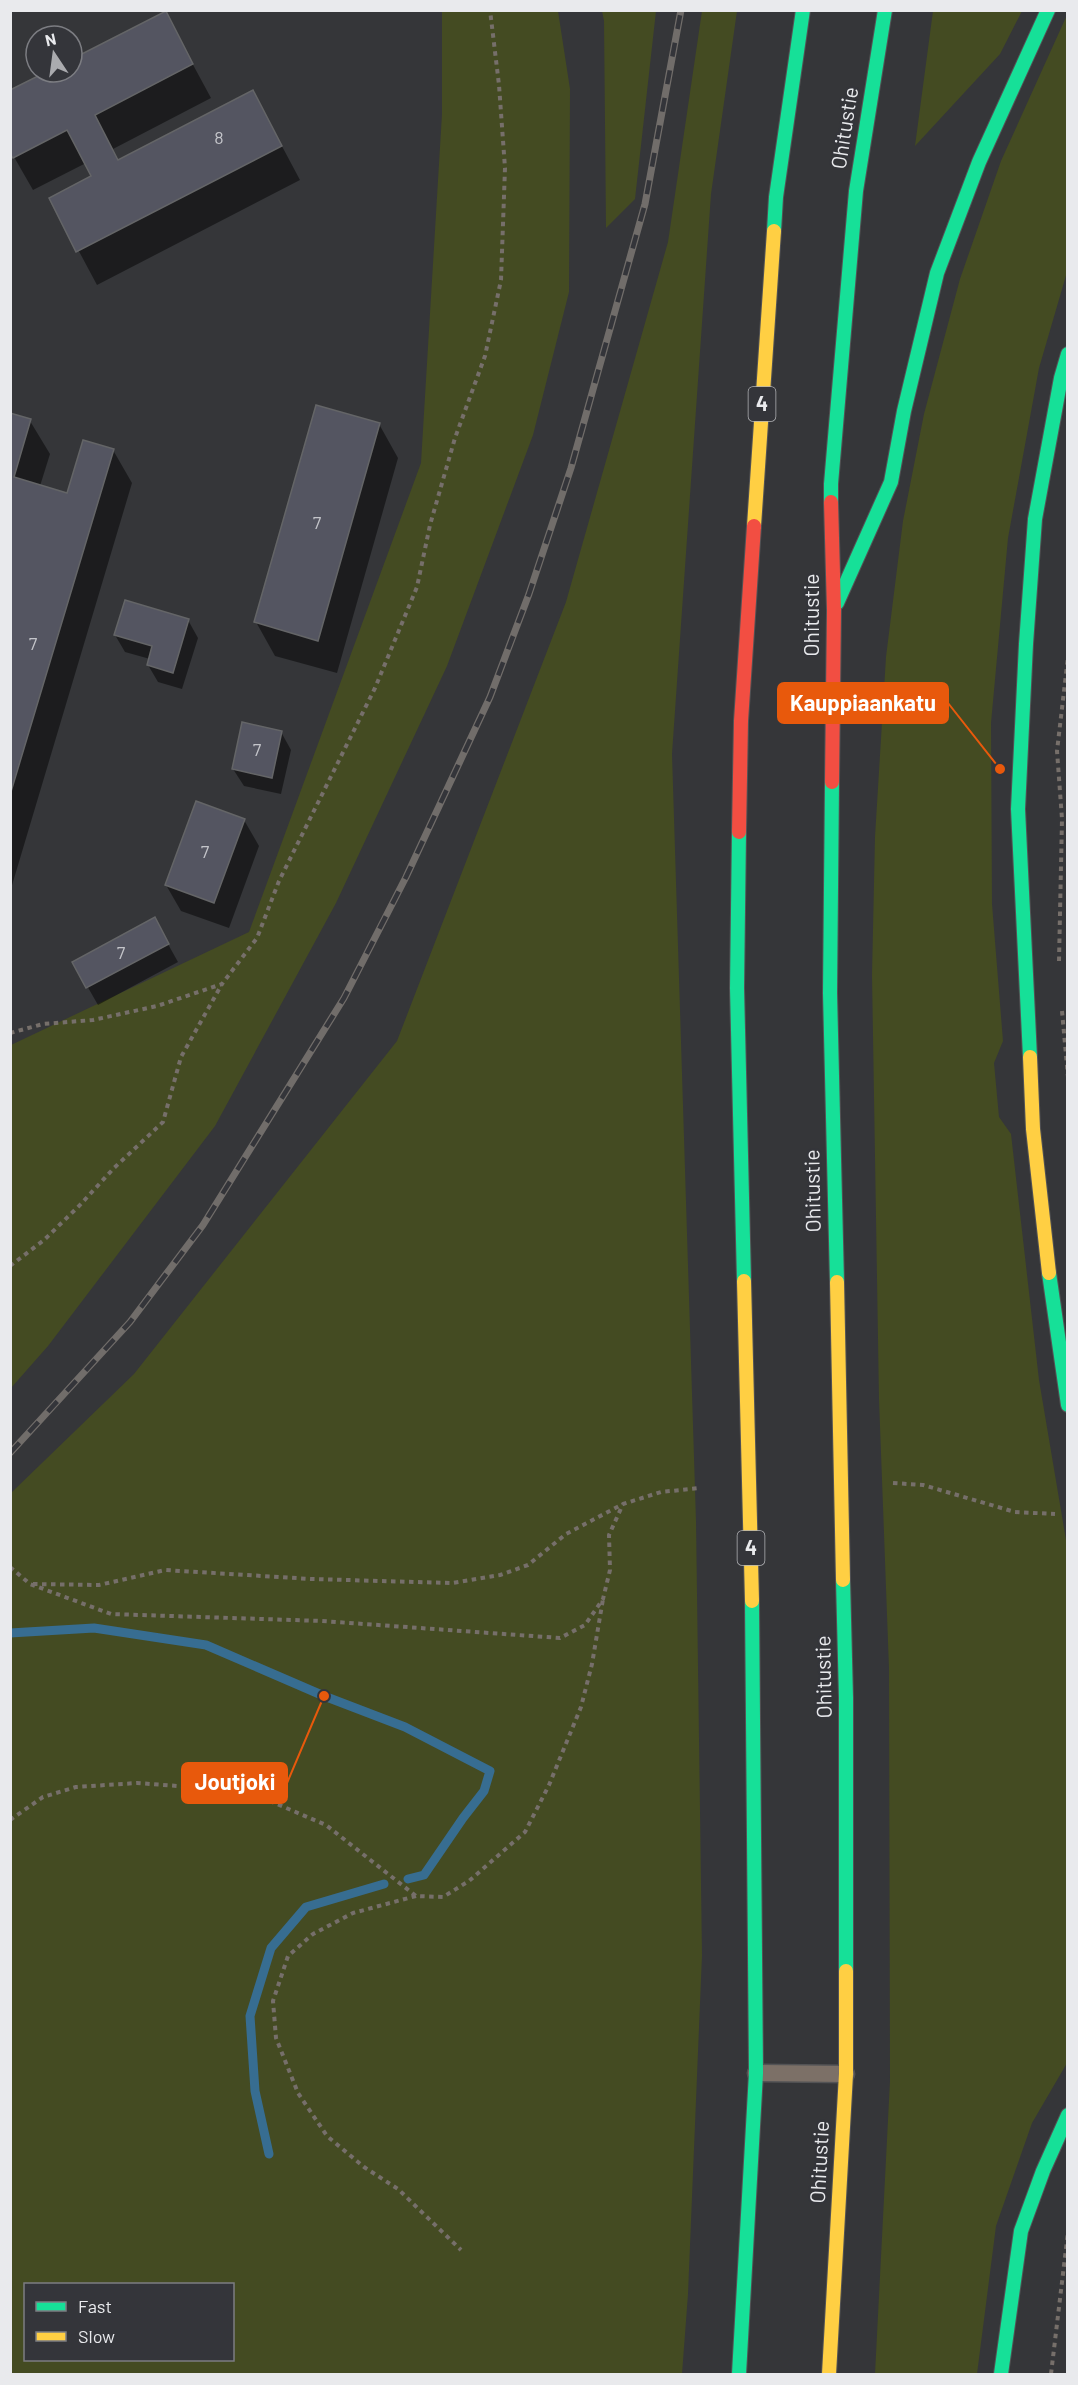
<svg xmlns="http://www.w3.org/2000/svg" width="1078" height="2385" font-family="Barlow,sans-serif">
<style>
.green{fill:#444b22;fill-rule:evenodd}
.shadow{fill:#0007}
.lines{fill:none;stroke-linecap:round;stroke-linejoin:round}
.stream{stroke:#376d91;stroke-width:9}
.building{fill:#545561;stroke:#646567;stroke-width:1.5}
.lane-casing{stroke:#535355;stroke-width:19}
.fast-casing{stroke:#535355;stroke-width:16}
.slow-casing{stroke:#535355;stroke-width:16}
.jam-casing{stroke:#535355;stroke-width:16}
.path{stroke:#766f6a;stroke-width:4;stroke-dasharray:4.5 4.5;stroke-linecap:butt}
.lane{stroke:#7c7067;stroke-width:16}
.fast{stroke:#16e098;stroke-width:14}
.slow{stroke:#ffcf43;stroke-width:14}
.jam{stroke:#f24e42;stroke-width:14}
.rail-casing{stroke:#716d6a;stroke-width:7}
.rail{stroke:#34353a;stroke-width:4.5;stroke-dasharray:14;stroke-linecap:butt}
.labels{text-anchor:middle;stroke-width:4.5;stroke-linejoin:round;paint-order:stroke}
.number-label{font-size:18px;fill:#c4c5ca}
.shield{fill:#34353a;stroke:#b3b4b7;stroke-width:1.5}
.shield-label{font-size:20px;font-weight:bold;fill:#e9eaed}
.street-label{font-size:21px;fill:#e9eaed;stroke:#34353a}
.leader{fill:none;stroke:#e8590c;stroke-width:2}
.callout-dot{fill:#e8590c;stroke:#34353a;stroke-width:2}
.callout{fill:#e8590c;stroke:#e8590c;stroke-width:2}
.callout-label{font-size:22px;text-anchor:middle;font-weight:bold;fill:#fff}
</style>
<rect width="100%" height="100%" fill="#353639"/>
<!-- green -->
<path class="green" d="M442,11h116l12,78 -1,203 -36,143 -86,231 -111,237 -121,223 -167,220 -37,42v-343l238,-113 172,-469 21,-349z
M602,11h54l-21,188 -29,29 -2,-207z
M702,11h35l-26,183 -39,560 24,767 6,434 -14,339 -6,80h-671v-881l123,-119 263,-333 169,-439 102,-360zM26,2284h206v76h-206z
M933,11h89l-22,43 -85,92z
M1067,15v257l-28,96 -31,170 -17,185 1,181 11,137 -9,22 5,54 12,17 28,246 28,166v517l-35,60 -36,103 -19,148h-102l15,-293 -1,-413 -10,-269 -7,-424 3,-138 11,-180 17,-136 21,-107 36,-135 41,-118z"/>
<!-- shadow -->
<path class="shadow" d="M165,13l46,85 -98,51 6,12 134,-69 47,88 -203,105 -46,-86 42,-22 -7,-14 -53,27 -23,-40 40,-78h22v-12z
M10,415l20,6 20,33 -10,32 28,8 45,-44 19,33 -122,409z
M379,424l19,34 -61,215 -62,-17 -19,-34z
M188,620l10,18 -16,51 -24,-7 -10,-17 2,-6 -25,-7 -10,-17z
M281,732l10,18 -10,44 -37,-8 -11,-17z
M244,820l15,26 -30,82 -48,-17 -15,-26z
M154,919l24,43 -80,43 -24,-42z"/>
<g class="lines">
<!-- stream -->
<path class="stream" d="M10,1633l84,-5 112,17 118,51 81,31 85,44 -6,20 -21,27 -39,57 -16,4
M269,2154l-14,-63 -5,-75 21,-68 35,-41 78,-23"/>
</g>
<!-- building -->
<path class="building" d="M166,11l27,53 -98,51 23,45 135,-70 29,56 -206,106 -27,-54 42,-22 -24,-46 -54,28 -3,-4v-64l36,-18h26v-13z
M316,405l64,18 -62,218 -64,-19z
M10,413l21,6 -17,58 53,16 16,-53 31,9 -104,346z
M125,600l64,19 -16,54 -26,-8 5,-19 -38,-11z
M242,722l40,9 -10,47 -40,-9z
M196,801l49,18 -31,84 -49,-18z
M155,917l14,27 -83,44 -14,-26z"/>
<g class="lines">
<defs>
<path id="lane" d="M756,2073l90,1"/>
<path id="fast" d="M774,231l2,-34 27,-187
M831,502v-18l25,-293 29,-181
M837,603l54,-121 13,-71 33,-138 42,-111 69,-152
M832,782l-2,211 7,289
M739,832l-2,156 7,293
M1030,1057l-12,-248 8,-165 9,-125 26,-141 7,-24
M1049,1273l19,132
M843,1580l3,118v273
M739,2374l17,-301 -4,-472
M1001,2374l20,-143 22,-60 25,-56"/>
<path id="slow" d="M754,526l20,-295
M1030,1057l3,72 16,144
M744,1281l8,320
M837,1282l6,298
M829,2374l17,-300v-103"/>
<path id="jam" d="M831,502l3,108 -2,172
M739,832l2,-111 13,-195"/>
</defs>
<!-- lane casing -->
<use href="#lane" class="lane-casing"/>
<!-- fast casing -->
<use href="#fast" class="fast-casing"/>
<!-- slow casing -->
<use href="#slow" class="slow-casing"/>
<!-- jam casing -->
<use href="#jam" class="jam-casing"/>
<!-- path -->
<path class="path" d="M1059,961l3,-142 -5,-68 11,-94
M1062,1011l6,66
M10,1033l33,-9 50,-4 64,-14 65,-22 35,-46 22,-57 96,-193 42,-101 13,-62 25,-87 30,-82 16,-76 4,-112 -6,-83 -9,-75
M10,1266l34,-26 35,-34 35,-38 49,-46 18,-65 41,-73
M893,1483l30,2 92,27 40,2
M10,1567l20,17 81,30 211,7 238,17 25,-13 18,-26 7,-29 -1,-35 14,-31
M33,1584l66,1 66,-15 146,9 141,4 48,-8 28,-10 38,-31 57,-30 38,-12 39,-4
M10,1820l33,-23 33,-10 61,-4 68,5 65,13 56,24 90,71 27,1 26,-16 56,-49 24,-47 32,-78 11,-43 11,-65
M416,1896l-63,17 -40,21 -25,22 -15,45 3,37 22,55 29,43 37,31 34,22 63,61
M1051,2374l17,-142"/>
<!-- lane -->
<use href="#lane" class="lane"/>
<!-- fast -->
<use href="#fast" class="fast"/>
<!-- slow -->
<use href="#slow" class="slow"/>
<!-- jam -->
<use href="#jam" class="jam"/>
<defs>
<path id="rail" d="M10,1453l120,-131 73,-97 141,-227 62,-121 84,-180 39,-103 42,-126 74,-264 36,-194"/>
</defs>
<!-- rail casing -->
<use href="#rail" class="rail-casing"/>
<!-- rail -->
<use href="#rail" class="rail"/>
</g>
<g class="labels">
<!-- number labels -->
<g class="number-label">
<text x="219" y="144">8</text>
<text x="317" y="529">7</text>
<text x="33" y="650">7</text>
<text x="257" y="756">7</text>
<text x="205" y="858">7</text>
<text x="121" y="959">7</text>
</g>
<!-- shield labels -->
<g class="shield">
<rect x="748.5" y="387" width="27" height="34" rx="4.5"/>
<rect x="737.5" y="1531" width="27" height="34" rx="4.5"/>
</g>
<g class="shield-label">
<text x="762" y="411">4</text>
<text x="751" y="1555">4</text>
</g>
<!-- street labels -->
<g class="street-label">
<text transform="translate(845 128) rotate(-81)" y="7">Ohitustie</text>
<text transform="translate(812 615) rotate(-90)" y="7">Ohitustie</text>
<text transform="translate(813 1191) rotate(-91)" y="7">Ohitustie</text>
<text transform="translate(824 1677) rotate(-91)" y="7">Ohitustie</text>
<text transform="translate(820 2162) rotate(-87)" y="7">Ohitustie</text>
</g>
</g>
<!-- callouts -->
<path class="leader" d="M1000 769L948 703M324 1696L287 1783"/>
<g class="callout-dot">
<circle cx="1000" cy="769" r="6"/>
<circle cx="324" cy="1696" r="6"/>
</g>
<g class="callout">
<rect x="778" y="683" width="170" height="40" rx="6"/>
<rect x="182" y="1763" width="105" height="40" rx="6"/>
</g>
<g class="callout-label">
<text x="863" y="711">Kauppiaankatu</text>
<text x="235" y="1790">Joutjoki</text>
</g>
<!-- border -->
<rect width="1078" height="2385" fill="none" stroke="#e9eaed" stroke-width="24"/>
<!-- legend -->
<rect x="24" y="2283" width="210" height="78" fill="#34353a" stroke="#7c7d82" stroke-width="1.5"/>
<rect x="36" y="2302" width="30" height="9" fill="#16e098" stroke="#7c7d82" stroke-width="1.5"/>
<text x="78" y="2313" font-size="18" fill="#e9eaed">Fast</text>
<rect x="36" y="2332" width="30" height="9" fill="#ffcf43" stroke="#7c7d82" stroke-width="1.5"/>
<text x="78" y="2343" font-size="18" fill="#e9eaed">Slow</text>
<!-- north arrow -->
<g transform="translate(54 54) rotate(347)"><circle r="28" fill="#34353a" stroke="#7c7d82" stroke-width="1.5"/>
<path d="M0-4.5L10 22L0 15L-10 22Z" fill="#aaabae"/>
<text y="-9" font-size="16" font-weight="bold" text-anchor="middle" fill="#e9eaed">N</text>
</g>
</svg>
